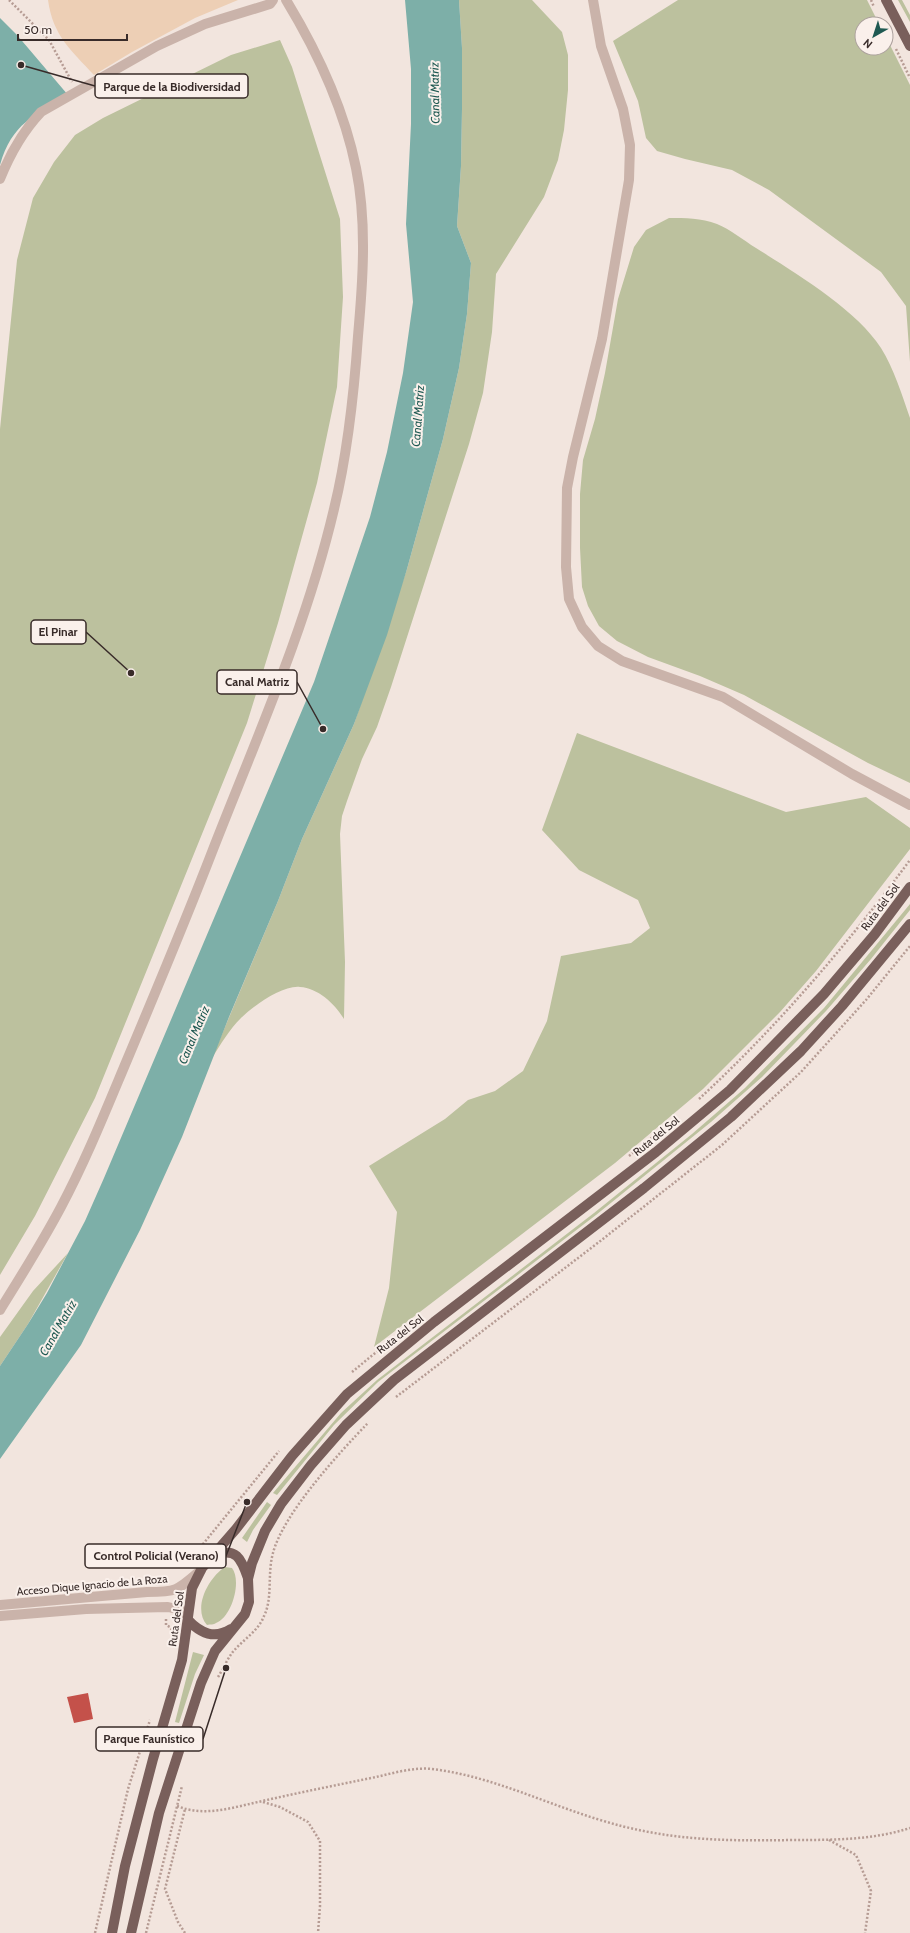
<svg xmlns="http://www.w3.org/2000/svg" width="910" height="1933" font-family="Cabin,sans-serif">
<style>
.green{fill:#bcc19e}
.sand{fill:#edcfb5}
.water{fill:#7dafa8}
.building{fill:#c4514a}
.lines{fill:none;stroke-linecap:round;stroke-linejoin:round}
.path{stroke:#b69c94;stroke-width:2.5;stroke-dasharray:2 2;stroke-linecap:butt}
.minor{stroke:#cab3aa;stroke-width:10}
.major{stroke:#795f5b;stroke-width:10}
.labels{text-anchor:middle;stroke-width:4;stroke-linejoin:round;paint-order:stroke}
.street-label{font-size:11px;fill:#382b29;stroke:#faf0eb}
.water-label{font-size:12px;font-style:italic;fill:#1f5952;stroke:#faf0eb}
.leader{fill:none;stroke:#382b29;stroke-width:1.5}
.callout-dot{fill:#382b29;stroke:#faf0eb;stroke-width:1.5}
.callout{fill:#faf0eb;stroke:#382b29;stroke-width:1.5}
.callout-label{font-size:12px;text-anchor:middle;font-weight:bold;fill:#382b29}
</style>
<rect width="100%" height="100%" fill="#f2e5de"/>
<!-- green -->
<path class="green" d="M459,0h73l30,32 6,23v35l-4,40 -6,30 -14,37 -48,77 -4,58 -9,61 -14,51 -78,243 -14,40 -15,32 -15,42 -5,15 -2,18 5,128 -1,57c-9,-15 -26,-31 -44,-32 -17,-2 -47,19 -59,31 -12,12 -20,26 -29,40l66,-157 24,-62 52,-115 53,-155 36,-130 16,-71 8,-54 4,-51 -14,-37 4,-60 1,-57v-61z
M678,0h189l12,24h-17v24h24v-11l24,48v277l-4,-56 -25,-34 -112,-82 -37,-20 -47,-11 -28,-8 -11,-13 -8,-37 -25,-60z
M898,0h4l8,15v7z
M280,40l12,27 48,152 3,78 -6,90 -20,96 -39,140 -31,100 -152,375 -60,118 -35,59v-846l17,-169 16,-62 21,-36 21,-27 28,-17 128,-63z
M669,218c16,0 32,0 48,6 13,5 26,16 39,24 39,25 100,61 125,100 13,21 21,47 29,70v365l-42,-20 -124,-68 -44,-19 -52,-19 -31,-16 -18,-15 -11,-20 -6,-19 -2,-39v-54l3,-34 12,-41 10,-46 13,-74 16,-52 12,-17z
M577,733l209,79 80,-15 44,31v21l-94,122 -36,41 -77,77 -88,74 -241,184 15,-59 8,-76 -28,-46 76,-47 23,-19 27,-9 28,-20 24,-50 14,-65 70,-13 19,-15 -12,-28 -59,-30 -37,-40z
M910,904v6l-39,49 -45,52 -64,66 -51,45 -115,93 -218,167 -44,43 -57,70 -4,-2 68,-80 36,-33 217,-167 98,-79 53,-46 79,-80z
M68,1253l-40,71 -28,42v-29l33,-46z
M267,1502l4,3 -18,25 -6,12 -5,-4z
M225,1567l7,1c10,13 0,49 -16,55 -2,2 -6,1 -9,2 -15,-17 2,-48 18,-58z
M193,1652l11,3 -9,19 -16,49 -4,-1z"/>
<!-- sand -->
<path class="sand" d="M48,0h190l-43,18 -63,34 -38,23c-23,-25 -41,-39 -46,-75z"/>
<!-- water -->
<path class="water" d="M405,0h54l3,48v61l-1,57 -4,60 14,37 -4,51 -8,54 -16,71 -36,130 -20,66 -33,89 -52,115 -24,62 -49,116 -47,120 -42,93 -59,115 -81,114v-93l28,-42 19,-31 38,-72 19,-43 210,-496 56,-165 17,-65 16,-79 10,-71 -7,-78 5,-100v-55z
M0,18l17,17 51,60c-34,21 -56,28 -68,70z"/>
<!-- building -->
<path class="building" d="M88,1693l5,26 -19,4 -7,-26z"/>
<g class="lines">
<!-- path -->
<path class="path" d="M9,0l40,40 23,42
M871,0l3,7
M896,49l14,29
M699,1099c78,-72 148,-154 211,-239
M629,1156l31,-25
M352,1372l39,-32
M396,1397l203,-155 123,-97 79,-73 65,-72 44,-54
M185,1566l94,-115
M166,1619v6l4,2 3,5
M218,1677c5,-8 9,-17 14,-24 10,-13 26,-21 32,-37 9,-18 3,-42 9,-63 10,-39 66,-100 95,-130
M263,1802l17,5 28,15 12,19v65l-2,27
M177,1806c27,11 54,2 81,-4 39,-9 79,-17 118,-25 18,-4 37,-10 56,-8 58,7 110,33 165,50 70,22 125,22 197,21 39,0 79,0 116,-12
M829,1840l27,15 15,36 -6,42
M95,1933l33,-144 22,-69
M146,1933l36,-147
M185,1933l-7,-11 -13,-33 20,-80"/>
<!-- minor -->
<path class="minor" d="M593,0l8,46 22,63 7,36 -1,35 -27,159 -29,118 -6,31 -1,79 3,32 13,28 16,19 24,15 101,36 129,77 58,31
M0,179c10,-25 23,-48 41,-67l116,-66 48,-22 65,-20 3,-4
M0,1310c21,-34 42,-67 61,-103 25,-47 45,-97 66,-147 29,-69 58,-138 85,-208 44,-113 94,-224 122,-343 14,-57 20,-115 24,-173 5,-56 9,-114 -2,-168 -12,-59 -39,-117 -70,-168
M0,1605l147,-13c31,0 31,-2 54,-22
M0,1616l86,-7 82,-2 13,3 7,6"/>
<!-- major -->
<path class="major" d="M886,0l24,46
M214,1555c22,-8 27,3 34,23
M188,1620c13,14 27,19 43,9
M112,1933l13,-67 28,-107 29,-99 10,-72 10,-20 34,-39 56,-73 55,-62 87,-72 222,-170 74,-62 94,-96 51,-60 35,-47
M131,1933l28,-120 42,-130 14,-32 30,-37 4,-12 -1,-23 4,-16 13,-32 16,-27 30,-39 35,-40 48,-45 250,-192 87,-71 70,-66 41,-45 68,-82"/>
</g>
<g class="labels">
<!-- street labels -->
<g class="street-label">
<text transform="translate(880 907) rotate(-53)" y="4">Ruta del Sol</text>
<text transform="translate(656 1136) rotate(-39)" y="4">Ruta del Sol</text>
<text transform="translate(400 1334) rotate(-38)" y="4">Ruta del Sol</text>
<text transform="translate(92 1585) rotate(-5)" y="4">Acceso Dique Ignacio de La Roza</text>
<text transform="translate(176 1619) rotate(-82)" y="4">Ruta del Sol</text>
</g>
<!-- water labels -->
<g class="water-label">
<text transform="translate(435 93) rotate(-91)" y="4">Canal Matriz</text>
<text transform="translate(418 416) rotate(-86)" y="4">Canal Matriz</text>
<text transform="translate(194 1035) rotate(-67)" y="4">Canal Matriz</text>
<text transform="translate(58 1328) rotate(-60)" y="4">Canal Matriz</text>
</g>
</g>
<!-- callouts -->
<path class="leader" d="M21 65L95 86M131 673L86 632M323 729L297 682M247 1502L226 1556M226 1668L203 1739"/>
<g class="callout-dot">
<circle cx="21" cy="65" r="4"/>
<circle cx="131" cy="673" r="4"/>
<circle cx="323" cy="729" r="4"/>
<circle cx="247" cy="1502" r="4"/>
<circle cx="226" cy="1668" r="4"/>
</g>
<g class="callout">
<rect x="95" y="74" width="153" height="24" rx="4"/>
<rect x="31" y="620" width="55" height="24" rx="4"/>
<rect x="217" y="670" width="80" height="24" rx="4"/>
<rect x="85" y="1544" width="141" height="24" rx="4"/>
<rect x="96" y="1727" width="107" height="24" rx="4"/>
</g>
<g class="callout-label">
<text x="172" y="91">Parque de la Biodiversidad</text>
<text x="58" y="636">El Pinar</text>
<text x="257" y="686">Canal Matriz</text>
<text x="156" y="1560">Control Policial (Verano)</text>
<text x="149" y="1743">Parque Faunístico</text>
</g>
<!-- north arrow -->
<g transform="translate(874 36) rotate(219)"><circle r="19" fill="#faf0eb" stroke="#aca19d"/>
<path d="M0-3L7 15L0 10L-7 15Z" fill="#1f5952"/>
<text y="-6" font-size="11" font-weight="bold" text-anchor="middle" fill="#382b29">N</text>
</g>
<!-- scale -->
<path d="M18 34v6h109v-6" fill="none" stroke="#382b29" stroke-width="2"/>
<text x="24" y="34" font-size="12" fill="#382b29" stroke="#faf0eb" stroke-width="3" paint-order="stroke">50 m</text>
</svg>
